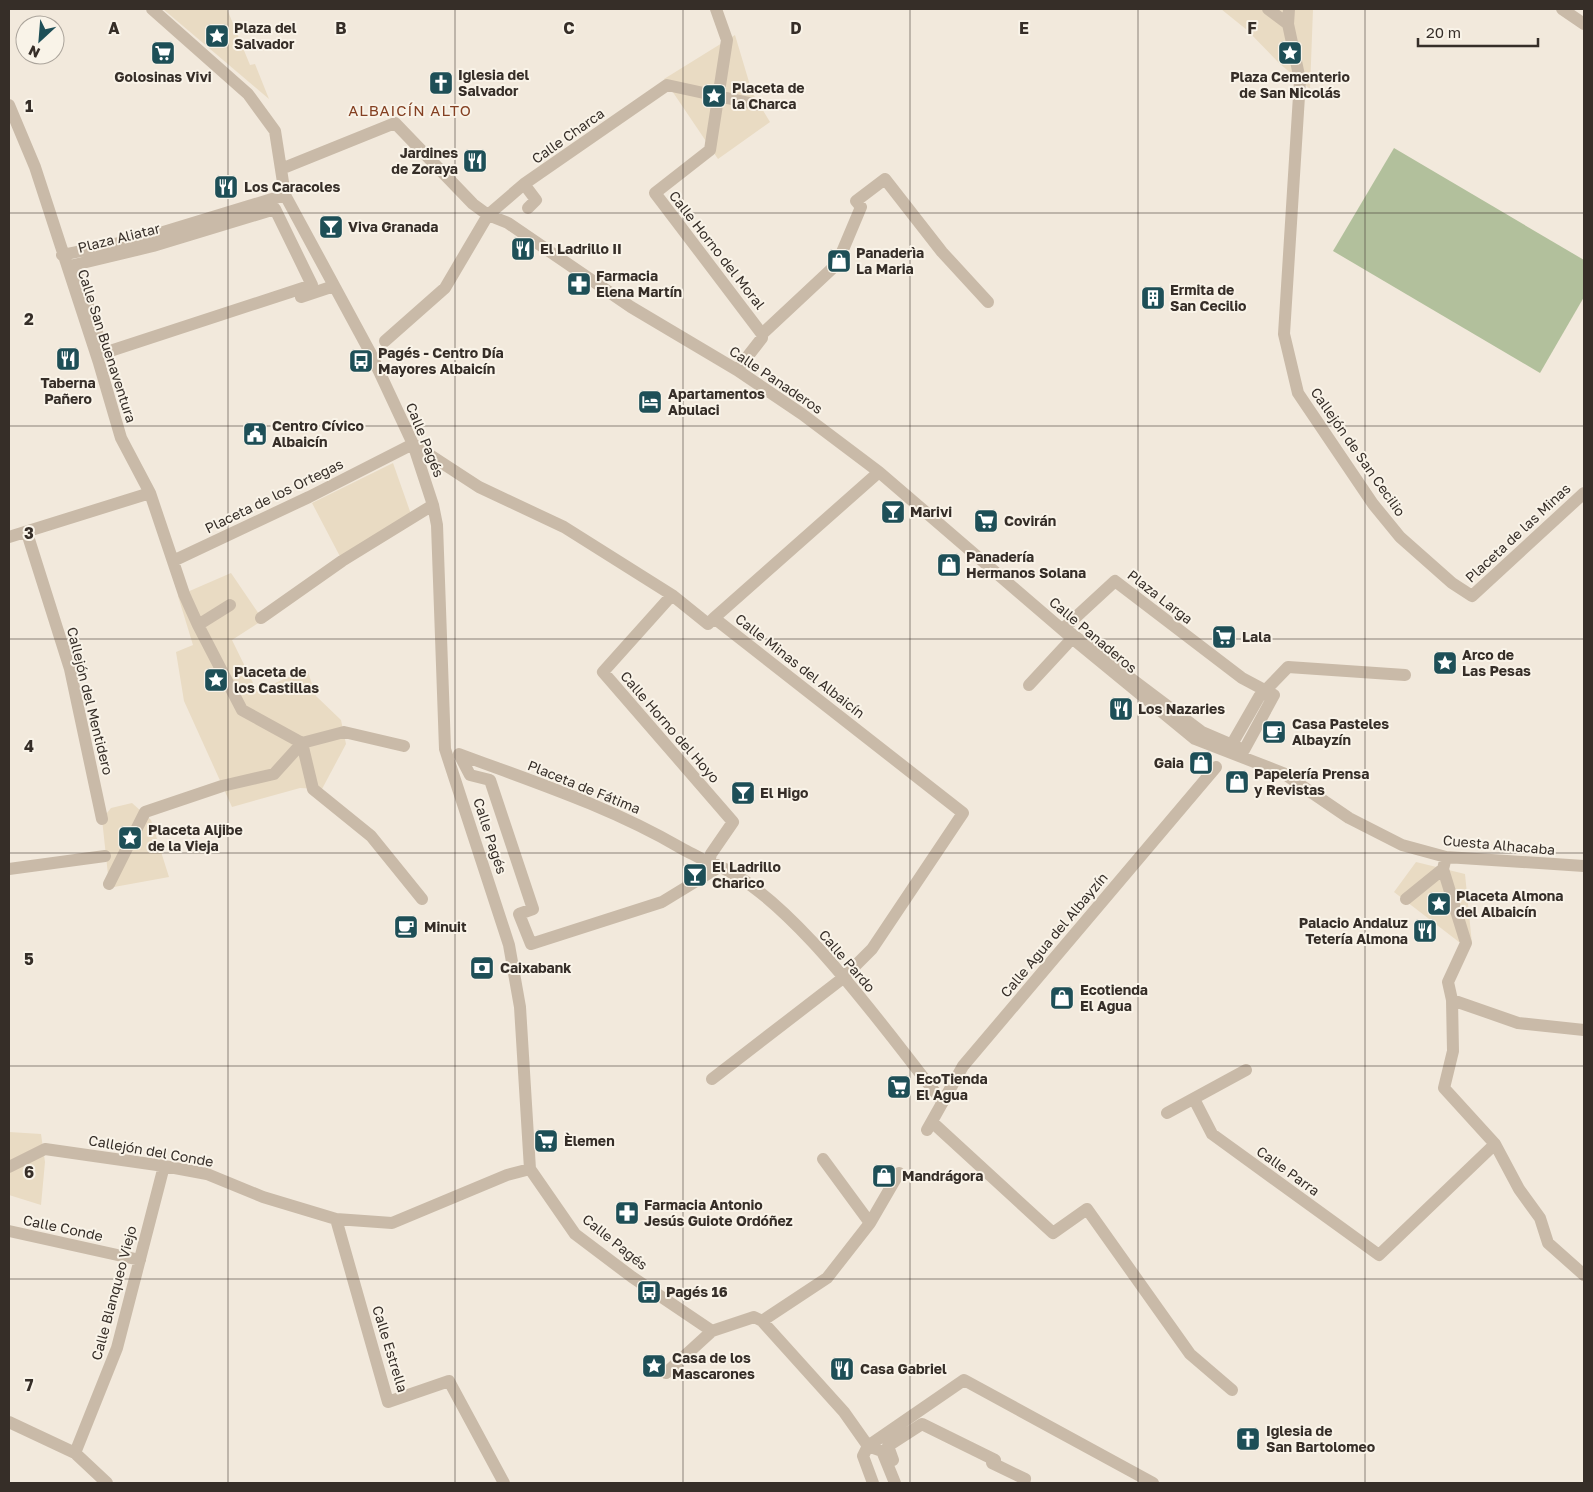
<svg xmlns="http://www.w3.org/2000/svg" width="1593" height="1492" font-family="'Golos Text',sans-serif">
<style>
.green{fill:#b2c09c}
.plaza{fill:#e9dbc3}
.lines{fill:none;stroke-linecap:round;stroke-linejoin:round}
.minor{stroke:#c9baa8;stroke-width:12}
.grid{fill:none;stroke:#362e28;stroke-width:1;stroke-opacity:0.55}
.labels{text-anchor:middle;stroke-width:4;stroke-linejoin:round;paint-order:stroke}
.poi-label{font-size:14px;font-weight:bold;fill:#362e28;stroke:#f9f3e8;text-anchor:start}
.street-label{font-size:14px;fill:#362e28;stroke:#f9f3e8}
.neighbourhood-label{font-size:15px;letter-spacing:1px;fill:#844022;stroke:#f9f3e8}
.grid-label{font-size:16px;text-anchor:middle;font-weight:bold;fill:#362e28;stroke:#f9f3e8;stroke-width:4;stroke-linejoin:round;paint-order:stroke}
</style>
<rect width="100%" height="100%" fill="#f2e9dc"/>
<!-- green -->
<path class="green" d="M1394,148l190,112v37l-44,76 -207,-122z"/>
<!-- plaza -->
<path class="plaza" d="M163,9h64l23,56 5,-1 14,35z
M1221,9h92l-3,80 -30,-25 -33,-34z
M735,35l17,57 18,30 -52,37 -54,-80z
M393,463l19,54 -67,49 -33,-63z
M231,573l32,47 -31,20 25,51 50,-22 9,27 25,24 5,24 -24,45 -22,-1 -68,19 -48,-106 -8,-49 17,-7 -15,-49z
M132,803l19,17 18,57 -55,10 -5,-3 -7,-65 9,-11z
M1416,862l49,12 7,70 -13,-2 -65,-50z
M9,1132l32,2 4,28 -4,43 -32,-10z"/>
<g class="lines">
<!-- minor -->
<path class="minor" d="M152,9l96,85 27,37 10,64 85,157 43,92 20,61 4,20 8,224 64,196 11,62 10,162 45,65 57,43 80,54 42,-14 8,4 82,91 24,34 14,5 13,32
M716,9l11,31 -17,110 -55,43 107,141v4l-25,32
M1268,9l20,15
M1289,9l-1,15 12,56 -16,254 14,59 75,111 27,33 52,46 20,13 112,-103
M1562,9l22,15
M9,105l26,62 64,196 22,75 29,55 34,101 14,31 44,85 60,33 11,46 58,47 51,63
M281,169l114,-46 78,81 15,11 20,8 123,84 106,63 65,44 77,58 193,166 123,101 88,34 66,45 53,27 44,12 138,9
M524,184l12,16 -8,8
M275,209l37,76 -208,68 -30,-88 79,-19z
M62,255l85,-18 138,-42
M301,297l33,-11
M762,334l75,-70 24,-57 -5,-6 29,-22 57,73 46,50
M385,341l60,-53 43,-73 36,-31 143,-99 92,20
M413,444l66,43 85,40 108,68 36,29 6,-6 249,195 -91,136 -29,29 -131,101
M27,533l43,136 32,150
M9,537l141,-44
M173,561l136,-64 104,-53
M1115,581l127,97 32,17 -30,55 -42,-18 -138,-104z
M672,595l-69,77 130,150 -22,32 -2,8c80,28 179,173 234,240
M261,618l81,-57 91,-56
M714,618l165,-146
M198,625l32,-20
M1029,685l38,-41
M1232,744l27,-47 29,-30 117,8
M459,754c75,28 152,53 222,94 12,7 26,12 35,21l-54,33 -131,42 -12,-30 14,-5 -43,-129 -20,-5z
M1446,857l-3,12 23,74 -18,39 4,18 1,51 -9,37 51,56 24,45 21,29 8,25 36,32
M9,869l96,-13
M109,884l36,-72 77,-26 52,-12 28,-31 42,-11 60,14
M1406,899l37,-30
M1452,1000l66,23 66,7
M1194,1099l18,35 167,121 116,-111
M1167,1113l79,-43
M932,1122l121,111 34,-24 103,145 42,36
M927,1130l36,-64 253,-299
M823,1159l47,64
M9,1167l36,-18 119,17 43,8 56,23 73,22 56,4 115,-48 23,-6
M336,1219l52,183 61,-21 55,102
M9,1231l131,29
M762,1321l65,-43 43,-55 29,-50
M666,1373l46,-42
M9,1422l66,31 32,30
M75,1453l42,-105 47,-182
M893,1460l-5,-14 34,-22 73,36 -3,3 33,16 -1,4
M873,1483l-10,-27 5,-10 96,-66 189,103"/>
</g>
<!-- grid -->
<path class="grid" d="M228,9v1474M455,9v1474M683,9v1474M910,9v1474M1138,9v1474M1365,9v1474M9,213h1575M9,426h1575M9,639h1575M9,853h1575M9,1066h1575M9,1279h1575"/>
<!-- icons -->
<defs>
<symbol id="sight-square" viewBox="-11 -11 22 22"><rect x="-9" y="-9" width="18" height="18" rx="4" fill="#1e4f57" stroke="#f9f3e8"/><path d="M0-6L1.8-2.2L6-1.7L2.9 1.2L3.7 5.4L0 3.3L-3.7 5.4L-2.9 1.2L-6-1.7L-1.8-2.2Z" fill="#fff"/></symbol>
<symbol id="supermarket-square" viewBox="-11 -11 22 22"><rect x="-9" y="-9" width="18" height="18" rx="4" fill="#1e4f57" stroke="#f9f3e8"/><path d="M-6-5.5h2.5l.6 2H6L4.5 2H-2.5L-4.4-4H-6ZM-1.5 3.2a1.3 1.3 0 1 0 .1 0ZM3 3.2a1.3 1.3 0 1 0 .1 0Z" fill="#fff"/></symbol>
<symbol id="church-square" viewBox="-11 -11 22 22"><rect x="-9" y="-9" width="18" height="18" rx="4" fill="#1e4f57" stroke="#f9f3e8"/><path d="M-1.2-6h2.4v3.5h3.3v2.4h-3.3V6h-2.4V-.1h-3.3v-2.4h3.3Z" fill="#fff"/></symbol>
<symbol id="restaurant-square" viewBox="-11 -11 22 22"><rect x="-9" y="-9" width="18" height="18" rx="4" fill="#1e4f57" stroke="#f9f3e8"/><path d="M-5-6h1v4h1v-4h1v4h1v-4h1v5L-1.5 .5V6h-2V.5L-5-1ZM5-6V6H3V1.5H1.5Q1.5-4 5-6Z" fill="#fff"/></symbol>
<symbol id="bar-square" viewBox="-11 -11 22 22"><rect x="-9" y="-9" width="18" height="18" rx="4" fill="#1e4f57" stroke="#f9f3e8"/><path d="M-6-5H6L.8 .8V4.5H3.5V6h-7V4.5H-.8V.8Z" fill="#fff"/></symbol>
<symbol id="shop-square" viewBox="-11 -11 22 22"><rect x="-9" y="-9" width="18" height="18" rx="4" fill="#1e4f57" stroke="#f9f3e8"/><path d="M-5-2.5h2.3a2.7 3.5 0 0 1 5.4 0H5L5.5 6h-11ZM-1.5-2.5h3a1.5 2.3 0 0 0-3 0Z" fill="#fff"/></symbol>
<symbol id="pharmacy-square" viewBox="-11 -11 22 22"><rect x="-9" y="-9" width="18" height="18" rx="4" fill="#1e4f57" stroke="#f9f3e8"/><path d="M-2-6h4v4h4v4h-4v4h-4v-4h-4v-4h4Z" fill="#fff"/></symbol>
<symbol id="building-square" viewBox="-11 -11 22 22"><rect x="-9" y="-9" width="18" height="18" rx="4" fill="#1e4f57" stroke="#f9f3e8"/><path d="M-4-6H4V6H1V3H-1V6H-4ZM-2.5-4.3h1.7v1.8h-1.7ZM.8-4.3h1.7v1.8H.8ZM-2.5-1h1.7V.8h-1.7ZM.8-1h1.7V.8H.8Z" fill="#fff"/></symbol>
<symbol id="bus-square" viewBox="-11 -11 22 22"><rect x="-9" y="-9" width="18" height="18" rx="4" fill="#1e4f57" stroke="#f9f3e8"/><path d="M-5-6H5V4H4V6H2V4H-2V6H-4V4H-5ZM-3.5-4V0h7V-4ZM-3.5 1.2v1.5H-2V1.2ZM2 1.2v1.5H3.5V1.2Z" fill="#fff"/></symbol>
<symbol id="hotel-square" viewBox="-11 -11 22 22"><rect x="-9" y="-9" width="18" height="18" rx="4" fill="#1e4f57" stroke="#f9f3e8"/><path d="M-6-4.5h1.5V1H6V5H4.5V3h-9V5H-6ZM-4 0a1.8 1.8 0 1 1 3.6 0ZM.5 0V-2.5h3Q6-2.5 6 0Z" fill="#fff"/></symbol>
<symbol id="civic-square" viewBox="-11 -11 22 22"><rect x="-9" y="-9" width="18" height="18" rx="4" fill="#1e4f57" stroke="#f9f3e8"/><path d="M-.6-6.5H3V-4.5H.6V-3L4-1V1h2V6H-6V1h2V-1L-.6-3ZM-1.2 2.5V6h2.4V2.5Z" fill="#fff"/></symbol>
<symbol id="cafe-square" viewBox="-11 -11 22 22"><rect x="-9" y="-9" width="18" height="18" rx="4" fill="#1e4f57" stroke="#f9f3e8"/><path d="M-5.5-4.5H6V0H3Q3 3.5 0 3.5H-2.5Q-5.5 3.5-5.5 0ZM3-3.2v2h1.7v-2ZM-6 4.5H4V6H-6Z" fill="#fff"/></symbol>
<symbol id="bank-square" viewBox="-11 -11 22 22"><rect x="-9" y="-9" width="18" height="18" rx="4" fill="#1e4f57" stroke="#f9f3e8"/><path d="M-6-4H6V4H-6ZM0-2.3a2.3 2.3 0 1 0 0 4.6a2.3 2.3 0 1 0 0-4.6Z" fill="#fff"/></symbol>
</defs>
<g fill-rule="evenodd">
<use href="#sight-square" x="203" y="22" width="28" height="28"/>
<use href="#supermarket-square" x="149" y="39" width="28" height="28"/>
<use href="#sight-square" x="1276" y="39" width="28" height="28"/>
<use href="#church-square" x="427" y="69" width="28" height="28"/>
<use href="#sight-square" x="700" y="82" width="28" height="28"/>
<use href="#restaurant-square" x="461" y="147" width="28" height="28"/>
<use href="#restaurant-square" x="212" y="173" width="28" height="28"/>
<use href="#bar-square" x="317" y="213" width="28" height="28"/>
<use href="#restaurant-square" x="509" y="235" width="28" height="28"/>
<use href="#shop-square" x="825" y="247" width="28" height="28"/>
<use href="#pharmacy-square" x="565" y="270" width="28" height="28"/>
<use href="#building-square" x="1139" y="284" width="28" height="28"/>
<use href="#restaurant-square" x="54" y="345" width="28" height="28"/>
<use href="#bus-square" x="347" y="347" width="28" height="28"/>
<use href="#hotel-square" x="636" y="388" width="28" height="28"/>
<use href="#civic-square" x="241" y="420" width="28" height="28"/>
<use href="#bar-square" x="879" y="498" width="28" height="28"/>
<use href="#supermarket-square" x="972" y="507" width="28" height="28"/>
<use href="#shop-square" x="935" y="551" width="28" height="28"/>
<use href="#supermarket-square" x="1210" y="623" width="28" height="28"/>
<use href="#sight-square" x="1431" y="649" width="28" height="28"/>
<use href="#sight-square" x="202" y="666" width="28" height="28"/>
<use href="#restaurant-square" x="1107" y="695" width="28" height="28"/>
<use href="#cafe-square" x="1260" y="718" width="28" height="28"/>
<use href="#shop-square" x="1187" y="749" width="28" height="28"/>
<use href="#shop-square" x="1223" y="768" width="28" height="28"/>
<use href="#bar-square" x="729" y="779" width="28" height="28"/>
<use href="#sight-square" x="116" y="824" width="28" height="28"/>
<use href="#bar-square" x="681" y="861" width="28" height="28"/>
<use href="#sight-square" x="1425" y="890" width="28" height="28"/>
<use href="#cafe-square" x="392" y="913" width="28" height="28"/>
<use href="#restaurant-square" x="1411" y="917" width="28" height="28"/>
<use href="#bank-square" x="468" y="954" width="28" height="28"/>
<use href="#shop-square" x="1048" y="984" width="28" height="28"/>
<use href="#supermarket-square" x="885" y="1073" width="28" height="28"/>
<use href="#supermarket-square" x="532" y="1127" width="28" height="28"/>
<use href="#shop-square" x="870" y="1162" width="28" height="28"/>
<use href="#pharmacy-square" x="613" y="1199" width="28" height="28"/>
<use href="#bus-square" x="635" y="1278" width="28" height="28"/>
<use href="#sight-square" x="640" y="1352" width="28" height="28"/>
<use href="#restaurant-square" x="828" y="1355" width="28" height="28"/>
<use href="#church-square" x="1234" y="1425" width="28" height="28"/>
</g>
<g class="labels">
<!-- poi labels -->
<g class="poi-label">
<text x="234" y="33">Plaza del<tspan x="234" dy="16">Salvador</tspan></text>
<text x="458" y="80">Iglesia del<tspan x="458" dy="16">Salvador</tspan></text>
<text x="163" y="82" text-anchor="middle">Golosinas Vivi</text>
<text x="1290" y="82" text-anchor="middle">Plaza Cementerio<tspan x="1290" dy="16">de San Nicolás</tspan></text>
<text x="732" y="93">Placeta de<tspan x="732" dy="16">la Charca</tspan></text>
<text x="458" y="158" text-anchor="end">Jardines<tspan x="458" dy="16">de Zoraya</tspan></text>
<text x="244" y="192">Los Caracoles</text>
<text x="348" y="232">Viva Granada</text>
<text x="540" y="254">El Ladrillo II</text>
<text x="856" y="258">Panaderìa<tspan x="856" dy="16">La Maria</tspan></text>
<text x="596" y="281">Farmacia<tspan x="596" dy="16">Elena Martín</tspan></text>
<text x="1170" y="295">Ermita de<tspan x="1170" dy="16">San Cecilio</tspan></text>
<text x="378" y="358">Pagés - Centro Día<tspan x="378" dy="16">Mayores Albaicín</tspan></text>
<text x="68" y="388" text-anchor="middle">Taberna<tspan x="68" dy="16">Pañero</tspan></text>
<text x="668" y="399">Apartamentos<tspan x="668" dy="16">Abulaci</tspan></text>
<text x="272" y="431">Centro Cívico<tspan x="272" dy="16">Albaicín</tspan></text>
<text x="910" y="517">Marivi</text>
<text x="1004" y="526">Covirán</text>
<text x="966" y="562">Panadería<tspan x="966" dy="16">Hermanos Solana</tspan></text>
<text x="1242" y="642">Lala</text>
<text x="1462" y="660">Arco de<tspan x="1462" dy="16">Las Pesas</tspan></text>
<text x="234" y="677">Placeta de<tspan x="234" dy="16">los Castillas</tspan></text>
<text x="1138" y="714">Los Nazaries</text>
<text x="1292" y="729">Casa Pasteles<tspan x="1292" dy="16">Albayzín</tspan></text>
<text x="1184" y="768" text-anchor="end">Gaia</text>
<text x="1254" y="779">Papelería Prensa<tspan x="1254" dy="16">y Revistas</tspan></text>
<text x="760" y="798">El Higo</text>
<text x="148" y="835">Placeta Aljibe<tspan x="148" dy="16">de la Vieja</tspan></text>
<text x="712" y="872">El Ladrillo<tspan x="712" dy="16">Charico</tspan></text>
<text x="1456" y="901">Placeta Almona<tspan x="1456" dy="16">del Albaicín</tspan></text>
<text x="1408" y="928" text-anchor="end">Palacio Andaluz<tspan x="1408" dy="16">Tetería Almona</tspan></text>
<text x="424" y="932">Minuit</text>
<text x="500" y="973">Caixabank</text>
<text x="1080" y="995">Ecotienda<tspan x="1080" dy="16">El Agua</tspan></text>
<text x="916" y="1084">EcoTienda<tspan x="916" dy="16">El Agua</tspan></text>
<text x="564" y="1146">Èlemen</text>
<text x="902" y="1181">Mandrágora</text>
<text x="644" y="1210">Farmacia Antonio<tspan x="644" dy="16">Jesús Guiote Ordóñez</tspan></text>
<text x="666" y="1297">Pagés 16</text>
<text x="672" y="1363">Casa de los<tspan x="672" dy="16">Mascarones</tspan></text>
<text x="860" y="1374">Casa Gabriel</text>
<text x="1266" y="1436">Iglesia de<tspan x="1266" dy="16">San Bartolomeo</tspan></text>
</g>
<!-- street labels -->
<g class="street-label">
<text transform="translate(568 136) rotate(-35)" y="5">Calle Charca</text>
<text transform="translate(119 238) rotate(-14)" y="5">Plaza Aliatar</text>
<text transform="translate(717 250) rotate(52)" y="5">Calle Horno del Moral</text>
<text transform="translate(107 346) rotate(72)" y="5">Calle San Buenaventura</text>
<text transform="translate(776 380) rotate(34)" y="5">Calle Panaderos</text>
<text transform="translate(425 440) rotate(68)" y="5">Calle Pagés</text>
<text transform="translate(1358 452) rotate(55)" y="5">Callejón de San Cecilio</text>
<text transform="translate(274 496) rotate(-26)" y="5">Placeta de los Ortegas</text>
<text transform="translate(1518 533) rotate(-43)" y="5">Placeta de las Minas</text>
<text transform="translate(1160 597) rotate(38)" y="5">Plaza Larga</text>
<text transform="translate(1093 635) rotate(40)" y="5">Calle Panaderos</text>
<text transform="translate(800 666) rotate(38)" y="5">Calle Minas del Albaicín</text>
<text transform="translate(90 701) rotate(76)" y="5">Callejón del Mentidero</text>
<text transform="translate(670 727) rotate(49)" y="5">Calle Horno del Hoyo</text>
<text transform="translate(584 787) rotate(22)" y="5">Placeta de Fátima</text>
<text transform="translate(490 836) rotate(72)" y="5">Calle Pagés</text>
<text transform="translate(1499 845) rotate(5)" y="5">Cuesta Alhacaba</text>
<text transform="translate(1054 935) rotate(-50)" y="5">Calle Agua del Albayzín</text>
<text transform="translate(847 961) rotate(49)" y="5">Calle Pardo</text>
<text transform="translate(151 1151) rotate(10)" y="5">Callejón del Conde</text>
<text transform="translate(1288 1171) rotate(36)" y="5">Calle Parra</text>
<text transform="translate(63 1228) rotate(12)" y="5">Calle Conde</text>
<text transform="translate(615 1242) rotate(39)" y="5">Calle Pagés</text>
<text transform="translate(114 1293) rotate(-75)" y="5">Calle Blanqueo Viejo</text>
<text transform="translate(390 1349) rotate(73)" y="5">Calle Estrella</text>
</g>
<!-- neighbourhood labels -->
<g class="neighbourhood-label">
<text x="410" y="116">ALBAICÍN ALTO</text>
</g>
</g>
<g class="grid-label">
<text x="114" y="34">A</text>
<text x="341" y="34">B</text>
<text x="569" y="34">C</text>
<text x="796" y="34">D</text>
<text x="1024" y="34">E</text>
<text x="1252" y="34">F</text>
<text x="29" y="112">1</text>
<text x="29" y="325">2</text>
<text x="29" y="539">3</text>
<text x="29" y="752">4</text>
<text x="29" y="965">5</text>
<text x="29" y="1178">6</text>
<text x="29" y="1391">7</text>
</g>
<!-- border -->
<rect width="1593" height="1492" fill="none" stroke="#362e28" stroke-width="20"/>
<!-- north arrow -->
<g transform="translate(40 40) rotate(206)"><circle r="24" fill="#f9f3e8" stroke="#aba49b"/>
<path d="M0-4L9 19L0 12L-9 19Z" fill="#1e4f57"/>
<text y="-8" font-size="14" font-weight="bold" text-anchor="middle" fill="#362e28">N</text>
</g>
<!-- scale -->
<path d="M1418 38v8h120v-8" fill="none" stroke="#362e28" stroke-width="2.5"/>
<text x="1426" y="38" font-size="15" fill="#362e28" stroke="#f9f3e8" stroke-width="4" paint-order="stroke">20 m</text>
</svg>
